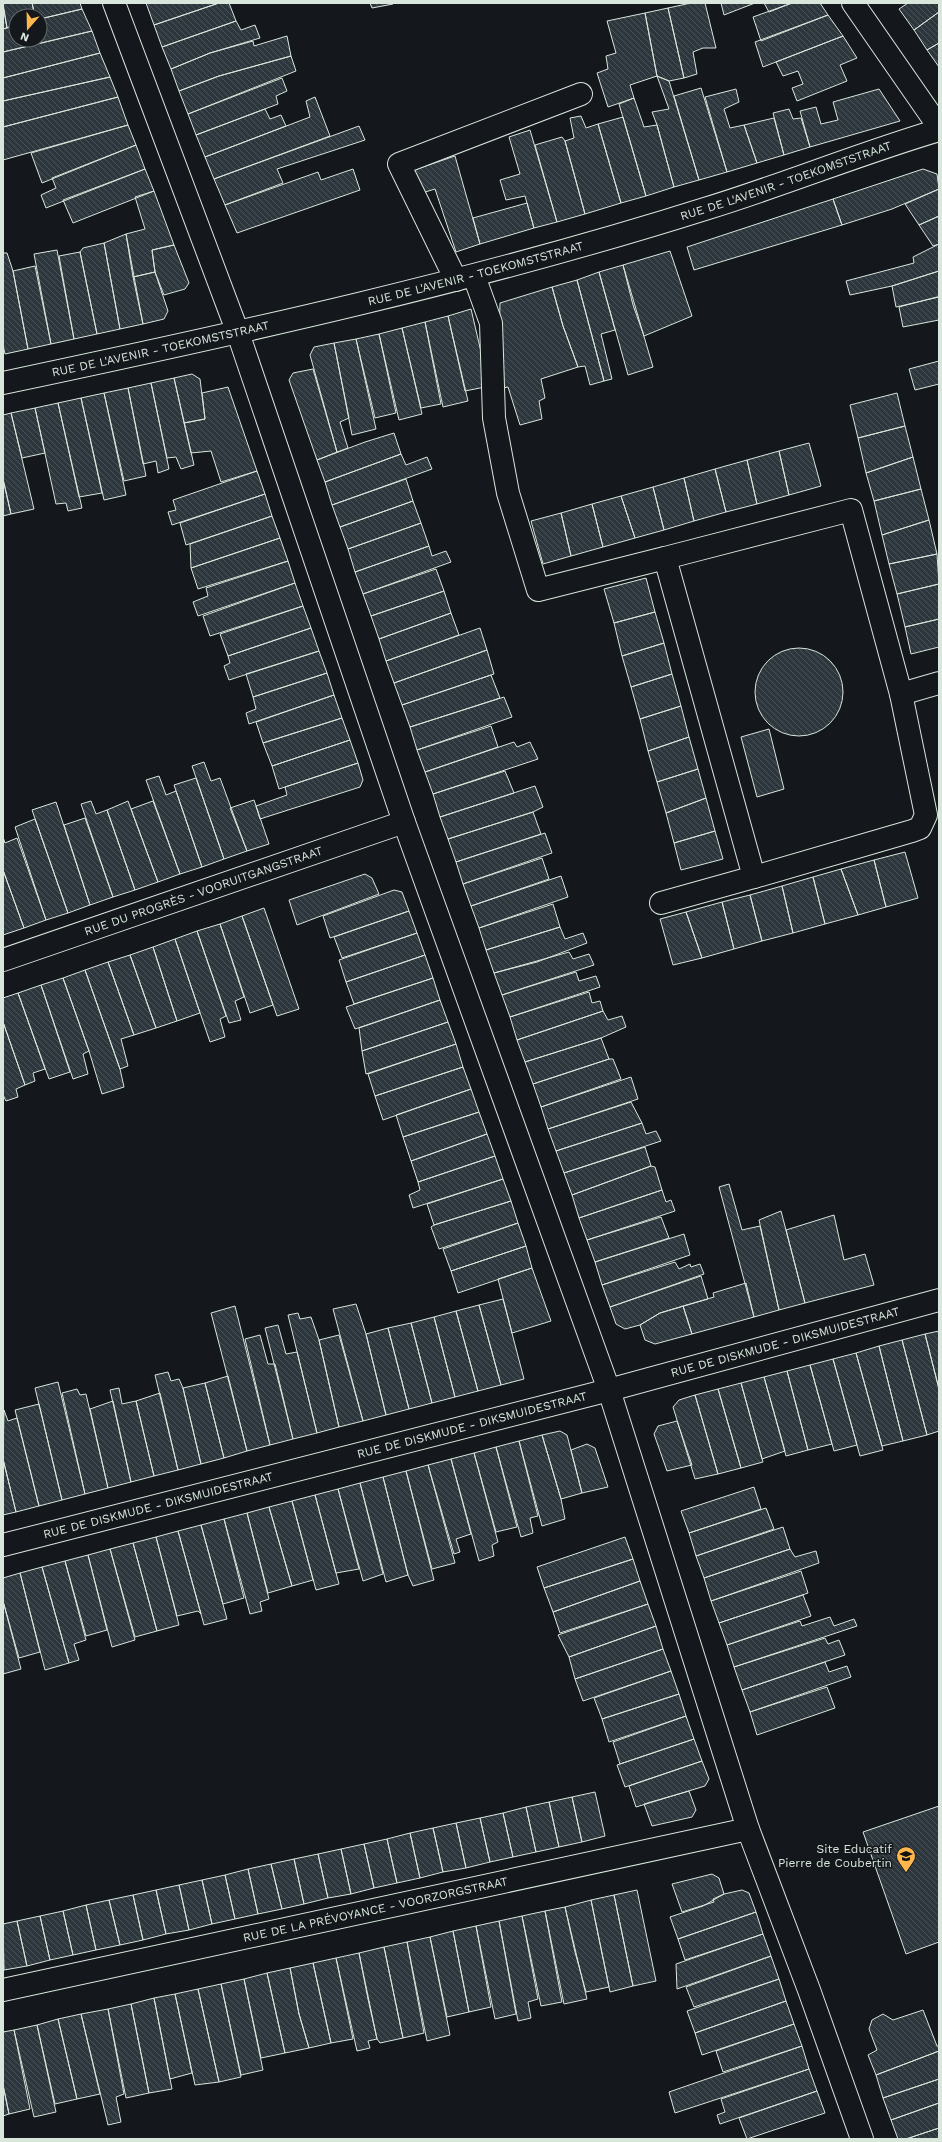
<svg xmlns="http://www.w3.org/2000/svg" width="942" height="2142" font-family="'Work Sans',sans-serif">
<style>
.building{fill:url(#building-back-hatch);stroke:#d8e6dc}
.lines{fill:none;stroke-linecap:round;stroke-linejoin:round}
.minor-casing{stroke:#d8e6dc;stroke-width:24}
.minor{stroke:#14181c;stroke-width:22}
.labels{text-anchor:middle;stroke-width:3;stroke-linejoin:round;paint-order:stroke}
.street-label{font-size:12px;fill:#d8e6dc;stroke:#14181c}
.poi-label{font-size:12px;fill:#d8e6dc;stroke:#14181c;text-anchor:end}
</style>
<defs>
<pattern id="building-back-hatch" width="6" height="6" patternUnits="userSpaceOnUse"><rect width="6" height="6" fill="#2c363c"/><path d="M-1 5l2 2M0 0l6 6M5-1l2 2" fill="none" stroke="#4a5358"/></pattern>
</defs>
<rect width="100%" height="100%" fill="#14181c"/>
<!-- building -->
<path class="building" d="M3,3h29l3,13h-19v9l-9,3z
M32,3h48l2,6 -42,10v-3h-5z
M146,3h73l-65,22z
M219,3h10l7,18 -74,26 -8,-22z
M370,3h23v1l-21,4z
M691,3h14l11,45h-13l-10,4 4,22 -13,4 -16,-70z
M721,3h34l-31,12z
M764,3h28l-23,9z
M792,3h28l8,12 -67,26 -8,-24z
M908,3h31v9l-25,18 -15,-21z
M3,6l4,22 -4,1z
M668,8l16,70 -15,3 -12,-5 -12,-63z
M82,9l10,22 -89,21v-23l13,-4v15h24v-21z
M939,12v31l-12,7 -13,-20z
M645,13l12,63 -27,9 4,13 -26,9 -11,-34 11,-4 -2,-13 10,-3 -9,-32z
M828,15l15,21 -80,31 -8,-25z
M236,21l5,9 14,-5 5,13 -50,15 -39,16 -9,-22z
M92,31l8,22 -97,25v-26z
M287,36l4,20 -72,20 -40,15 -8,-22 39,-16 43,-12 1,5z
M843,36l14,22 -17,7 7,16 -50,20 -5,-13 11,-4 -5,-13 -15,5 -7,-14z
M939,43v24l-12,-17z
M100,53l10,24 -107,24v-23z
M291,56l5,15 -108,43 -9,-23 40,-15z
M657,76l12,5 30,99 -25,7 -17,-62 -5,-13 17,-3z
M110,77l8,20 -115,30v-26z
M282,78l5,13 -11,5 2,8 -82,31 -8,-21z
M701,88l26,84 -28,8 -25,-84z
M736,89l3,13 -15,7 6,19 14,-3 13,38 -30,9 -22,-75z
M879,89l21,32 -90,26 -10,-36 16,-4 5,17 17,-4 -5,-18z
M118,97l10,28 -125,35v-33z
M315,97l15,39 -116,43 -9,-22 105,-40 -4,-16z
M634,98l10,29 13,-2 17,62 -28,9 -27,-92z
M265,109l5,10 11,-4 5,11 -81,31 -9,-22z
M789,109l4,10 8,-1 9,29 -26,8 -11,-42z
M581,116l5,12 12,-4 23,79 -36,11 -20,-73 9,-3 -4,-20z
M623,117l23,79 -25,7 -23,-79z
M774,118l10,37 -27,8 -13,-38z
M128,125l8,20 -94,38 -11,-30z
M359,126l6,14 -88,29 6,14 -58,22 -11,-26z
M530,130l27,92 -23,6 -9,-32 -19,4 -6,-20 20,-6 -11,-37z
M562,137l3,4 20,73 -28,8 -22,-77z
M136,145l9,24 -99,39 -5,-13 15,-7 -4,-10z
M455,156l25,88 -24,8 -21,-63 -13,4 -8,-23z
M145,169l9,22 -81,32 -10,-23z
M353,169l7,21 -123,43 -12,-28 93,-33 3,8z
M923,169l14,5 2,15 -47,20 -50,16 -9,-26z
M939,189v27l-20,9 -14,-21z
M154,191l20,54 -22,5 3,22 -22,5 -7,-43 19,-5 -10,-32z
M833,199l9,26 -148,45 -7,-23z
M527,203l7,25 -54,16 -7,-26z
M939,216v28l-6,2 -14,-21z
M126,234l17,90 -23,5 -16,-86z
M104,243l16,86 -23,5 -17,-82 3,-4z
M939,244v27l-47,15 -42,9 -4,-14 68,-18 -1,-6z
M174,245l15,38 -4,6 -21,6 -9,-23 -3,-22z
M57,250l17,89 -23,5 -17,-90z
M670,251l22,65 -48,20 -11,-31 -10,-40z
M80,252l17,82 -23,5 -15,-83z
M3,253h4l6,18 15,78 -23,5 -2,-9z
M623,265l30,102 -25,8 -29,-103z
M35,266l16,78 -23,5 -15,-78z
M939,271v26l-43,10 -4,-21z
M155,272l13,39 -4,8 -21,5 -10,-47z
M599,272l16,58 -14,4 11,45 -8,2 -27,-101z
M577,280l27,101 -14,4 -5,-19 -7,1 -15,-41 -11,-39z
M552,287l11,39 15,41 -37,12 4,19 -6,3 3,18 -22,6 -12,-38 -10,2 2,-86z
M937,297h2v23l-36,7 -4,-20z
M471,309l11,47 3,31 -20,4 -17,-75z
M448,316l20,85 -25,6 -18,-85z
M425,322l16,82 -20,4 -19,-80z
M402,328l20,86 -23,6 -20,-86z
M379,334l17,79 -21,5 -19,-79z
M356,339l20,90 -24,6 -18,-92z
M334,343l15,75 -9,4 8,26 -11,4 -27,-97 4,-8z
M939,361v23l-24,6 -6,-21z
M313,369l24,83 -20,8 -28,-80 4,-7z
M192,374l8,5 5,40 -21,4 -10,-45z
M174,378l20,87 -13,4 -5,-12 -9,1 -16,-75z
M151,383l18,86 -11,4 -2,-12 -13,3 -15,-76z
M228,387l29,84 -36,11 -10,-31 -20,2 -7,-30 21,-4 -3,-26z
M128,388l18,88 -22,5 -20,-88z
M104,393l22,102 -22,5 -23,-102z
M897,393l8,33 -47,12 -8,-33z
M81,398l21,95 -23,4 -21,-94z
M58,403l24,105 -14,3 -2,-8 -10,1 -21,-96z
M35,408l10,45 -23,5 -11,-45z
M11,413l23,96 -23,5 -8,-35v-64z
M905,426l8,31 -47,16 -8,-35z
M394,433l7,21 -76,28 -8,-22 48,-18z
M809,443l12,43 -32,9 -10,-44z
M779,451l10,44 -32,9 -10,-44z
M401,454l5,11 21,-8 5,12 -100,36 -7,-23z
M913,457l8,32 -47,12 -8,-28z
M747,460l10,44 -31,8 -11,-43z
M715,469l11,43 -32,9 -10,-43z
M257,471l8,23 -93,31 -4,-13 8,-2 -3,-10z
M684,478l10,43 -30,9 -11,-43z
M3,479l8,35 -8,2z
M406,479l7,22 -73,26 -8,-22z
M653,487l11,43 -29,8 -14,-42z
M921,489l8,31 -47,15 -8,-34z
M265,494l7,22 -86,29 -6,-22z
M621,496l14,42 -32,9 -11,-43z
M413,501l8,22 -73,26 -8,-22z
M592,504l11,43 -32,9 -10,-43z
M561,513l10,43 -28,8 -12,-43z
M272,516l8,22 -89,30 -1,-24z
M929,520l8,34 -48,10 -7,-29z
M421,523l8,23 -74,26 -7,-23z
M280,538l8,23 -90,28 -7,-21z
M429,546l3,10 14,-5 5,11 -88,32 -8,-22z
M937,554l2,30 -42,10 -8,-30z
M288,561l7,22 -97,33 -5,-14 15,-6 -2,-8z
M436,569l8,22 -73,25 -8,-22z
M646,578l9,34 -41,11 -10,-34z
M295,583l8,23 -93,30 -7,-20z
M939,584v35l-34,8 -8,-33z
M444,591l7,22 -72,26 -8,-23z
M303,606l8,22 -83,28 -8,-22z
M655,612l9,31 -42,13 -8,-33z
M451,613l8,22 -73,26 -7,-22z
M939,619v28l-28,7 -6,-27z
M311,628l8,23 -90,29 -5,-14 6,-3 -2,-7z
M480,628l7,22 -93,33 -8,-22z
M664,643l8,31 -41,13 -9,-31z
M755 692a44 44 0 1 1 88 0a44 44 0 1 1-88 0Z
M487,650l7,24 -92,31 -8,-22z
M319,651l8,22 -74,24 -7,-23z
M327,673l7,22 -85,29 -3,-11 10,-4 -3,-12z
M672,674l9,32 -41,13 -9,-32z
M491,675l9,23 -90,29 -8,-22z
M334,695l8,23 -79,25 -7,-21z
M504,697l8,20 -95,33 -7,-23z
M681,706l8,31 -41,14 -8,-32z
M342,718l8,22 -78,26 -9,-23z
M491,726l7,21 -73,25 -8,-22z
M769,729l15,60 -27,8 -16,-60z
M689,737l9,32 -41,13 -9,-31z
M350,740l8,23 -79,26 -7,-23z
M514,742l3,5 13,-5 8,17 -105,35 -8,-22z
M204,762l7,19 9,-3 27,73 -23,8 -32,-93z
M358,763l5,17 -3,7 -100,32 -4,-13 31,-11 -2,-8z
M698,769l8,29 -40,15 -9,-31z
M505,771l9,22 -74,24 -7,-23z
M159,776l7,19 10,-4 26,76 -22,7 -34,-94z
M196,778l28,81 -22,8 -28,-82z
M535,786l8,21 -10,5 -85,27 -8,-22z
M706,798l9,33 -41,12 -8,-30z
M254,800l15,44 -22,7 -17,-43z
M91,801l5,13 11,-4 28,80 -22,7 -32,-93z
M128,801l30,81 -23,8 -28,-80z
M153,801l27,73 -22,8 -27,-73z
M56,802l34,103 -22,8 -36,-103z
M533,812l8,22 -85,28 -8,-23z
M85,818l28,79 -23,8 -26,-80z
M35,819l33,94 -22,7 -31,-93z
M715,831l8,28 -42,11 -7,-27z
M545,833l7,20 -89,31 -7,-22z
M3,837l2,6 12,-5 29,82 -22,8 -21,-58z
M905,852l13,46 -32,9 -12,-47z
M542,858l7,21 -78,27 -8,-22z
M874,860l12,47 -28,8 -17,-46z
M841,869l17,46 -33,9 -12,-47z
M3,870l21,58 -21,7z
M365,874l7,4 7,16 -82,31 -8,-25z
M561,876l7,21 -89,31 -8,-22z
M813,877l12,47 -32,9 -11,-47z
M782,886l11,47 -31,8 -12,-46z
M394,890l8,2 7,19 -79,27 -7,-22z
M750,895l12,46 -28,8 -12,-47z
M722,902l12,47 -32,9 -16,-46z
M553,904l7,23 -74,23 -7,-22z
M264,908l35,101 -22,7 -35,-100z
M409,911l8,22 -75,25 -8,-21z
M686,912l16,46 -29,7 -13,-46z
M242,916l31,89 -23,8 -30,-89z
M220,924l24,73 -9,4 6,19 -12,3 -32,-92z
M560,927l5,12 18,-6 4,10 -50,19 -43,11 -8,-23z
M197,931l29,85 -6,3 5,18 -15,5 -35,-103z
M417,933l8,22 -79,27 -7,-22z
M175,939l25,74 -23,8 -24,-74z
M153,947l24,74 -21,7 -26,-73z
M569,952l4,7 16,-5 5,11 -92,30 -8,-22z
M130,955l26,73 -22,7 -26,-73z
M425,955l8,23 -79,26 -8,-22z
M108,962l26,73 -13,4 7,27 -8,3 -35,-99z
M85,970l35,99 4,18 -22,7 -13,-43 -26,-73z
M576,972l3,9 17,-5 4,11 -90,30 -8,-22z
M63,978l26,73 -6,3 5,20 -15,5 -32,-94z
M433,978l7,22 -85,29 -9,-22z
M41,985l29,87 -21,7 -31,-86z
M589,992l3,11 8,-2 3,10 -86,29 -7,-23z
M18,993l27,76 -12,4 2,8 -10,4 -22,-63v-24z
M440,1000l8,22 -86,29 -3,-23z
M603,1011l5,9 14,-4 4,11 -25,11 -76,24 -8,-22z
M3,1022l22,63 -9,4 2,8 -12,4 -3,-6z
M448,1022l8,22 -90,30 -4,-23z
M601,1038l8,21 -76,25 -8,-22z
M456,1044l7,23 -88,29 -7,-22z
M609,1059h4l8,20 -80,28 -8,-23z
M463,1067l8,22 -88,31 -8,-24z
M631,1077l7,22 -90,30 -7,-22z
M471,1089l8,23 -76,25 -7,-22z
M631,1102l11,21 -86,28 -8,-22z
M479,1112l8,22 -76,27 -8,-24z
M642,1123l4,11 10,-3 5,10 -97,32 -8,-22z
M487,1134l8,22 -77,26 -7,-21z
M645,1147l6,19 -79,29 -8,-22z
M495,1156l8,23 -90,29 -4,-13 11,-5 -2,-8z
M651,1166l4,1 7,23 -83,28 -7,-23z
M503,1179l8,22 -77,24 -7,-21z
M729,1184l13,46 18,-4 19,84 -25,7 -35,-130z
M662,1190l4,12 5,-2 4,11 -88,29 -8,-22z
M511,1201l7,22 -79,26 -8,-22 3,-2z
M781,1211l24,92 -26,7 -20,-90z
M834,1215l10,45 21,-6 9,31 -69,18 -19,-73z
M661,1217l8,21 -74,24 -8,-22z
M518,1223l8,23 -75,25 -8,-22z
M684,1234l6,21 -88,30 -7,-23z
M526,1246l6,22 -74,25 -7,-22z
M675,1262l4,7 11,-5 1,3 9,-3 4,10 -94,33 -8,-22z
M532,1268l19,53 -39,12 -14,-54z
M701,1276l7,23 -48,14 -20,12 -15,4 -9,-5 -6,-17z
M746,1283l8,34 -62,17 -9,-28 31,-9 -1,-4z
M503,1299l21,80 -23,6 -22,-80z
M356,1304l10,30 20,81 -23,6 -30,-112z
M479,1305l22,80 -23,6 -22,-80z
M235,1306l35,139 -23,6 -36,-138z
M683,1306l9,28 -37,10 -10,-4 -5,-15 20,-12z
M456,1311l22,80 -23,6 -21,-80z
M298,1313l2,6 11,-2 8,23 20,87 -22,6 -29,-118z
M434,1317l21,80 -23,6 -21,-80z
M411,1323l21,80 -23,6 -21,-81z
M278,1325l8,29 11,-2 20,81 -24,6 -28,-111z
M388,1328l21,81 -23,6 -20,-81z
M939,1331v58l-14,-55z
M925,1334l14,55v42l-12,4 -25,-95z
M260,1335l8,29h7l18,75 -23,6 -25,-106z
M339,1335l24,86 -24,6 -20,-87z
M902,1340l25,95 -24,6 -24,-95z
M879,1346l24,95 -21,5 -26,-93z
M856,1353l27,97 -23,6 -27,-97z
M833,1359l24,86 -23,6 -24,-86z
M810,1365l22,79 -24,6 -21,-79z
M787,1371l21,79 -22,6 -22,-79z
M168,1372l3,9 8,-2 4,9 18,76 -23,6 -23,-95z
M228,1376l19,75 -23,7 -19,-75z
M764,1377l21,74 -23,8 -21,-76z
M58,1382l27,112 -23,6 -27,-112z
M205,1383l19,75 -23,6 -18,-76z
M741,1383l22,79 -22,6 -23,-79z
M119,1388l3,16 14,-3 18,75 -23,6 -21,-92z
M77,1389l3,6 6,-1 22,94 -23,6 -23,-101z
M718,1389l23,79 -23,6 -23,-79z
M160,1393l18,77 -24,6 -18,-75z
M695,1395l23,79 -23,5 -22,-72 6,-7z
M113,1401l18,81 -23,6 -18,-79z
M39,1404l23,96 -23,6 -24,-96z
M4,1410l4,11 9,-3 22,88 -23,6 -13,-53z
M677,1421l15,44 -25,6 -13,-37 4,-8z
M560,1431l7,4 15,58 -21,6 -19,-64z
M542,1435l19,64 4,20 -23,7 -23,-85z
M519,1441l19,75 -8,2 3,15 -12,4 -25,-90z
M587,1444l8,4 13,39 -26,6 -11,-43z
M496,1447l21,80 -21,5 -22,-79z
M474,1453l24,89 -6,3 2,11 -15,5 -28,-102z
M3,1459l13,53 -13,3z
M451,1459l20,75 -15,5 4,13 -6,2 -26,-89z
M428,1465l27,98 -23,6 -26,-98z
M406,1471l28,109 -21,6 -5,-11 -25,-98z
M383,1477l25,98 -22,7 -26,-99z
M360,1483l23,91 -20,7 -25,-92z
M754,1487l7,22 -72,24 -8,-22z
M338,1489l21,80 -23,4 -21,-78z
M315,1495l24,89 -23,6 -24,-89z
M292,1501l21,79 -21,6 -23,-79z
M269,1507l23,79 -24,7 -21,-80z
M766,1508l8,21 -78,27 -7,-23z
M247,1513l22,86 -9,3 2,9 -12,3 -26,-95z
M224,1519l20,79 -21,6 -22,-79z
M201,1525l26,94 -23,6 -26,-94z
M783,1527l7,22 -86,29 -8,-22z
M178,1531l23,83 -3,-3 -21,5 -21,-79z
M156,1537l23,88 -22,6 -24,-88z
M625,1537l8,22 -89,29 -7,-21z
M133,1543l24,88 -22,6 -25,-88z
M110,1549l25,91 -23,7 -24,-92z
M790,1549l5,8 21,-6 3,12 -108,38 -7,-23z
M88,1555l19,75 -21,6 -21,-75z
M633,1559l7,22 -87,31 -9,-24z
M65,1561l21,79 -12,4 5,16 -10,3 -27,-96z
M42,1567l27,96 -24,7 -25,-97z
M801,1571l7,22 -89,30 -8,-22z
M20,1573l20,79 -21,6 -16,-57v-23z
M640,1581l8,23 -88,29 -7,-21z
M803,1595l8,21 -84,29 -8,-22z
M3,1601l18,68 -18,5z
M648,1604l8,22 -87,31 -11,-22z
M830,1617l4,9 20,-7 3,7 -123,41 -7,-22 73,-24 2,5z
M656,1626l7,23 -88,30 -6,-22z
M825,1638l3,6 11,-4 6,15 -103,35 -8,-23z
M663,1649l8,22 -88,30 -8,-22z
M825,1662l4,10 18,-6 4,11 -101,35 -8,-22z
M671,1671l8,23 -77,25 -8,-21z
M827,1687l8,21 -78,27 -7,-23z
M679,1694l7,22 -77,26 -7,-23z
M686,1716l8,23 -74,25 -7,-22z
M694,1739l8,22 -77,26 -8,-22z
M702,1761l7,18 -4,7 -69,21 -7,-21z
M689,1791l7,19 -4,7 -40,9 -8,-22z
M595,1792l10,44 -23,6 -10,-45z
M572,1797l10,45 -23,5 -10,-45z
M549,1802l10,45 -23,5 -10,-45z
M939,1806v136l-33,12 -43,-122z
M526,1807l10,45 -23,5 -10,-44z
M503,1813l10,44 -23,5 -10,-44z
M480,1818l10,44 -24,6 -10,-45z
M456,1823l10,45 -23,4 -10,-44z
M433,1828l10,44 -23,6 -10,-45z
M410,1833l10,45 -23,5 -10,-44z
M387,1839l10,44 -23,5 -10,-44z
M364,1844l10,44 -23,6 -10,-45z
M341,1849l10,45 -23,4 -10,-44z
M318,1854l10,44 -24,6 -10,-45z
M294,1859l10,45 -22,5 -11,-45z
M271,1864l11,45 -24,5 -10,-45z
M248,1869l10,45 -23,5 -10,-44z
M712,1874l7,4 5,16 -11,5 1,3 -32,10 -10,-28z
M225,1875l10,44 -23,5 -10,-44z
M202,1880l10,44 -23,6 -10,-45z
M179,1885l10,45 -23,4 -10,-44z
M156,1890l10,44 -23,6 -10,-45z
M637,1890l19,91 -23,5 -19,-91z
M742,1890l7,3 7,19 -78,27 -8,-22 33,-11 21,-12z
M133,1895l10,45 -23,5 -11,-45z
M614,1895l19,91 -23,6 -19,-92z
M109,1900l11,45 -24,5 -10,-45z
M591,1900l18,87 -23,5 -11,-40 -10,-45z
M86,1905l10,45 -23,5 -10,-44z
M565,1907l22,92 -23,5 -19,-93z
M63,1911l10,44 -23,5 -10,-44z
M545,1911l17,91 -21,4 -19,-90z
M756,1912l7,22 -78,26 -7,-21z
M40,1916l10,44 -23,6 -10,-45z
M522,1916l16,83 -10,3 3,16 -13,3 -19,-100z
M17,1921l10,45 -23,4 -1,-46z
M499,1921l17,93 -21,5 -19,-93z
M476,1926l15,81 -22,5 -16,-81z
M453,1931l16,81 -22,5 -17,-80z
M763,1934l8,22 -94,33 -1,-25z
M430,1937l20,98 -23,6 -20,-99z
M407,1942l17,91 -21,5 -19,-91z
M384,1947l19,91 -23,5 -3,-4 -9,-40 -9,-46z
M359,1953l18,86 -9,2 2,7 -13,3 -21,-93z
M771,1956l8,23 -85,28 -8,-20z
M336,1958l17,81 -22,4 -18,-80z
M313,1963l18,80 -22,5 -10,-34 -9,-46z
M290,1968l9,46 10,34 -24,5 -18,-80z
M267,1973l18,80 -24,5 -17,-79z
M244,1979l19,91 -22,5 -20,-91z
M779,1979l7,22 -91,32 -8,-22z
M221,1984l20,93 -22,5 -21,-93z
M198,1989l21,93 -24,3 -20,-91z
M175,1994l17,79 -22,6 -16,-81z
M154,1998l18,91 -23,4 -18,-89z
M786,2001l8,23 -92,31 -7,-22z
M131,2004l18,89 -23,5 -18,-89z
M108,2009l16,85 -8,3 5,25 -13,3 -27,-111z
M923,2010l14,36h2v5l-63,24 -8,-20 9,-5 -8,-21 3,-9 11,-6 10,6z
M81,2014l19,80 -23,5 -19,-80z
M58,2019l19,80 -22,5 -18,-79z
M794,2024l8,22 -79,26 -7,-21z
M37,2025l19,87 -22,5 -20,-87z
M14,2030l16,79 -21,5 -6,-29v-53z
M802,2046l7,23 -134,44 -6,-21z
M939,2051v28l-56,19 -7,-23z
M809,2069l8,22 -97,33 -3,-9 8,-3 -4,-13z
M939,2079v24l-48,17 -8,-22z
M3,2085l6,29 -6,2z
M817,2091l8,22 -78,26 -8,-21z
M939,2103v25l-33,11h-8l-7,-19z
M939,2128v11h-33z"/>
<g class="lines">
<defs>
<g id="minor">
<path d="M114,3l124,330 166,489 205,568 139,439 61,161 53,149"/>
<path d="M853,3l86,124"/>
<path d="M474,276l17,47 3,95 14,75 30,97 127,-32"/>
<path d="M456,280l-57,-116 182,-70"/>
<path id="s1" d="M3,383c237,-50 474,-102 705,-175 78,-24 153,-55 231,-78"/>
<path d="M851,510l50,184 25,121 -6,13 -8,3 -158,46 -89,-319z"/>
<path d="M901,694l38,-11"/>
<path d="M661,903l93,-26"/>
<path id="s2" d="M3,960l401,-138"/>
<path id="s3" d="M3,1545l606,-155 330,-90"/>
<path id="s4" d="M3,1990l745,-161"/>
</g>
</defs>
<!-- minor casing -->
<use href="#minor" class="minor-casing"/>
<!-- minor -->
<use href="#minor" class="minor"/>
</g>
<!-- icons -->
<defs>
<symbol id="school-pin" viewBox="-11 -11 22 30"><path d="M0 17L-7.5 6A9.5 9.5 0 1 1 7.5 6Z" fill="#ffb74d" stroke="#14181c"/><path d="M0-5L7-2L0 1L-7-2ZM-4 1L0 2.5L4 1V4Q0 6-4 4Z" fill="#111"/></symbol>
</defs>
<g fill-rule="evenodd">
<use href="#school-pin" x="895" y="1845" width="22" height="30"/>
</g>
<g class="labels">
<!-- street labels -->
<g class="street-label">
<text dy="4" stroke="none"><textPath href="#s1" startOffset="809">RUE DE L'AVENIR - TOEKOMSTSTRAAT</textPath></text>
<text dy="4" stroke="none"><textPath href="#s1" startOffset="485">RUE DE L'AVENIR - TOEKOMSTSTRAAT</textPath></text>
<text dy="4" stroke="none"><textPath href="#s1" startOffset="161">RUE DE L'AVENIR - TOEKOMSTSTRAAT</textPath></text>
<text dy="4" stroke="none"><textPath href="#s2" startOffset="212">RUE DU PROGRÈS - VOORUITGANGSTRAAT</textPath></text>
<text dy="4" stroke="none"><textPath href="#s3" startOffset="808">RUE DE DISKMUDE - DIKSMUIDESTRAAT</textPath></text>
<text dy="4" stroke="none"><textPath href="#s3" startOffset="484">RUE DE DISKMUDE - DIKSMUIDESTRAAT</textPath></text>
<text dy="4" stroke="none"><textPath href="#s3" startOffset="160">RUE DE DISKMUDE - DIKSMUIDESTRAAT</textPath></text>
<text dy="4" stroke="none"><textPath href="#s4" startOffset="381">RUE DE LA PRÉVOYANCE - VOORZORGSTRAAT</textPath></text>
</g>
<!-- poi labels -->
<g class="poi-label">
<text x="892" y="1853">Site Educatif<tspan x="892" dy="14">Pierre de Coubertin</tspan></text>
</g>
</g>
<!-- border -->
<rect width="942" height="2142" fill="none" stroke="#d8e6dc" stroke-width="8"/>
<!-- north arrow -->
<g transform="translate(28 28) rotate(200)"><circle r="19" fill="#14181c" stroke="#626a69"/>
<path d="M0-3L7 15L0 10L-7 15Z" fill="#ffb74d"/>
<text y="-6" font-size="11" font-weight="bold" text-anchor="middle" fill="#d8e6dc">N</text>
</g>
</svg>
